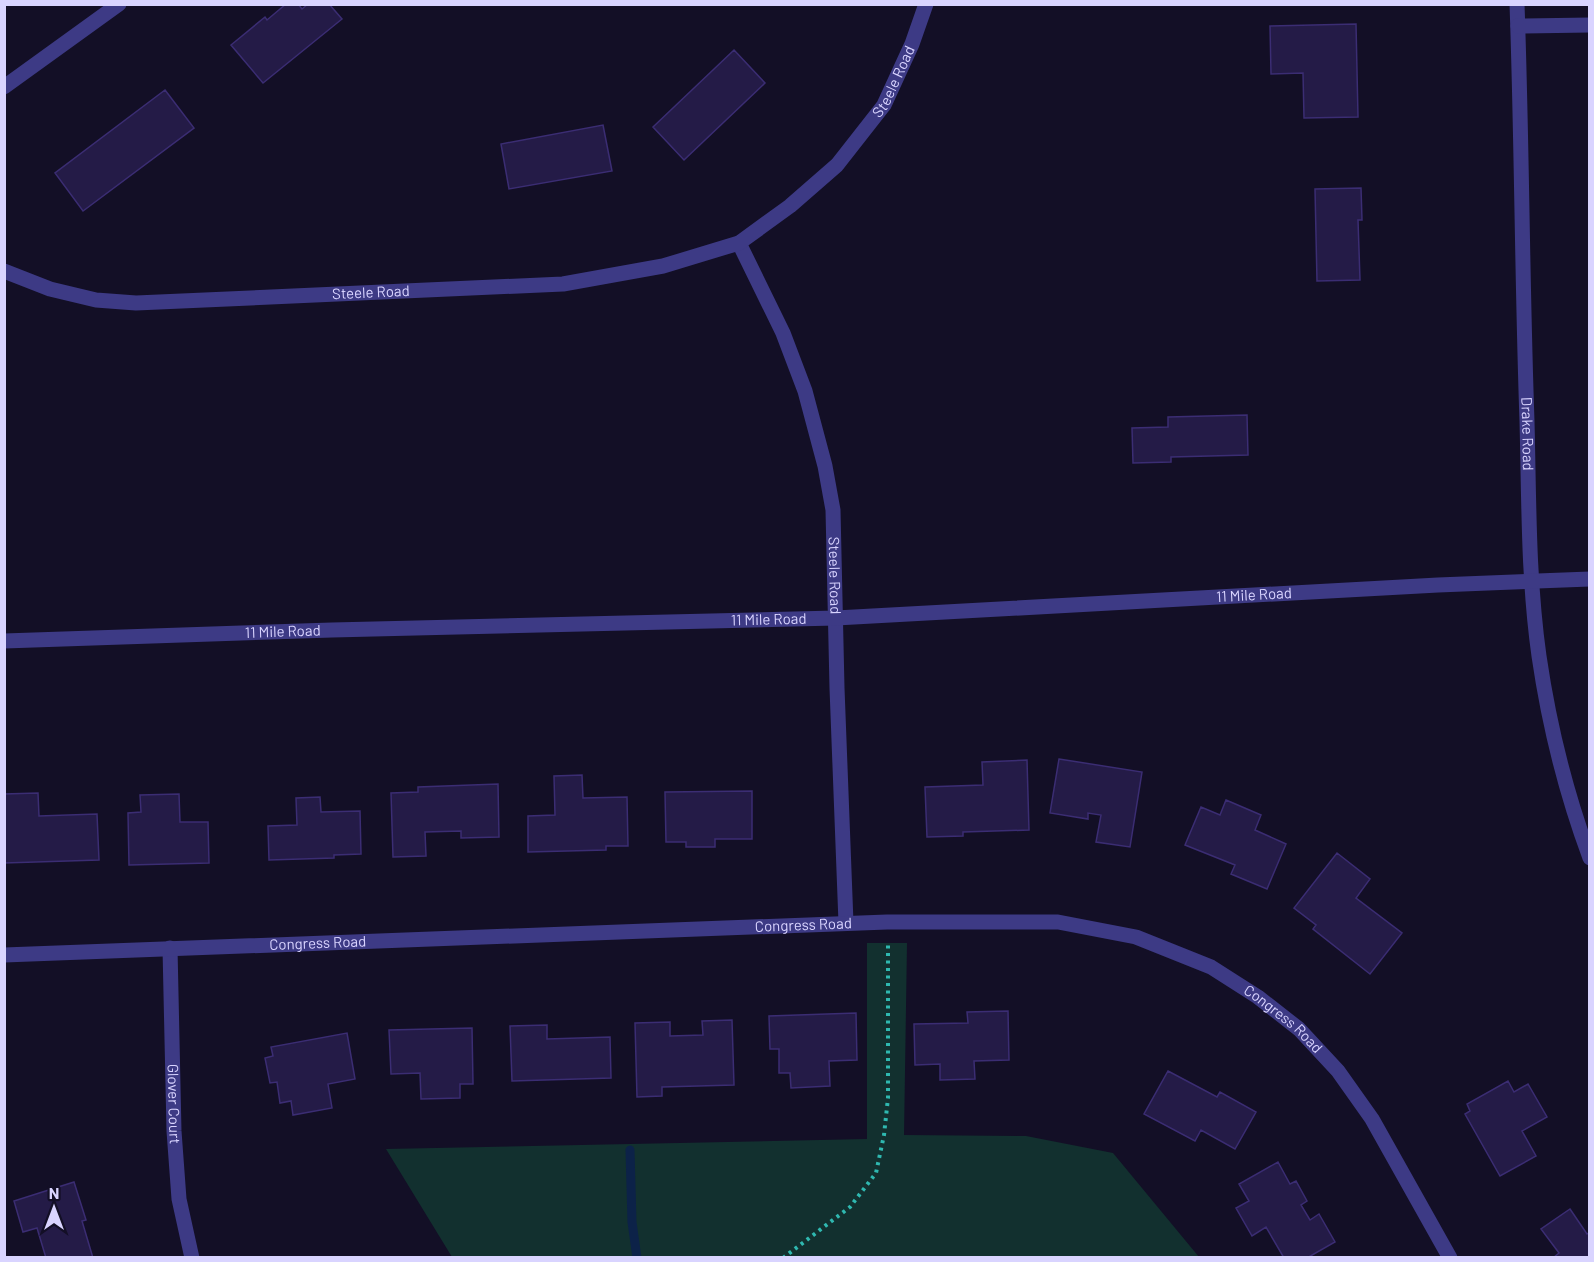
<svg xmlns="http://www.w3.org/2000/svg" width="1594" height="1262" font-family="Barlow,sans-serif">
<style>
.green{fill:#12302f}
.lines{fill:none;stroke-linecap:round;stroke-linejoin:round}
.stream{stroke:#0c2248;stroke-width:9}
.building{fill:#241b47;stroke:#3b2d73;stroke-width:1.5}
.path{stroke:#2fb8b0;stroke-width:4;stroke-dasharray:3 4.5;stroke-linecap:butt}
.minor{stroke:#3d3a85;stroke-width:15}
.labels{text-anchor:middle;stroke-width:4.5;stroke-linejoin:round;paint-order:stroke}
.street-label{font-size:15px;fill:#d9d4ff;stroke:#130f26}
</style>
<rect width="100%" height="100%" fill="#130f26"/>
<!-- green -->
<path class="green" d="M867,943h40l-3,192 122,1 87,17 86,104h-747l-66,-108 481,-10z"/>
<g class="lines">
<!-- stream -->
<path class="stream" d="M630,1150l2,72 5,36"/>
</g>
<!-- building -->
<path class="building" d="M286,4h12l4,5 6,-5h21l13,15 -79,64 -32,-38 34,-28 2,3z
M1356,24l2,93 -54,1 -1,-45 -32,1 -1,-48z
M734,50l31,33 -81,77 -31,-33z
M165,90l29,38 -111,83 -28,-38z
M603,125l9,46 -103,18 -8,-45z
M1361,188l1,32h-4l2,60 -43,1 -2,-92z
M1247,415l1,40 -77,2v5l-38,1 -1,-35 36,-1v-10z
M1059,759l83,13 -12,75 -34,-5 5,-27 -13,-2v6l-38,-6z
M1027,760l2,70 -66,2v4l-36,1 -2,-50 58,-2 -1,-23z
M582,775l1,23 44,-1 1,49h-22v4l-78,2v-36l27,-1 -1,-39z
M498,784l1,53 -38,1v-7l-36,1 1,24 -33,1 -2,-64 27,-1v-5z
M752,791v48h-37v8h-29v-5h-20l-1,-50z
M38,793l1,23 58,-2 2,46 -95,3v-69z
M179,794l1,28h28l1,41 -80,2 -1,-52 13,-1 -1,-17z
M320,797l1,15 39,-1 1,43 -27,1v3l-65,2 -1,-34 29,-1 -1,-27z
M1226,800l35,15 -6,15 31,14 -19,45 -36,-15 4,-9 -50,-20 16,-38 19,8z
M1337,853l33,26 -14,19 46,35 -32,41 -57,-45 3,-4 -22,-17z
M1008,1011l1,49 -35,1 1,18 -35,1v-16l-25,1 -1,-41 54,-1 -1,-11z
M856,1013l1,47 -28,1 1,25 -39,2 -1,-15h-11v-24h-9l-1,-33z
M732,1020l2,65 -72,2v9l-25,1 -2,-74 35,-1v14l33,-1 -1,-14z
M547,1025v14l63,-2 1,41 -99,3 -2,-55z
M472,1028l1,56h-13v14l-39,1 -1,-26 -29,1 -2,-44z
M347,1033l8,46 -27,5 4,24 -39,7 -2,-14 -11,2 -3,-21 -7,1 -5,-25 8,-2 -2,-9z
M1168,1071l49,26 3,-5 36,20 -21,37 -34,-19 -6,11 -51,-27z
M1508,1081l6,11 14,-8 19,33 -25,14 14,25 -36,20 -35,-62 5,-3 -3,-7z
M1278,1162l12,22 6,-3 11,20 -6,4 9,15 9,-6 16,28 -28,16h-23l-18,-31 -14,9 -16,-28 13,-7 -10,-17z
M74,1182l12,38 -4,1 11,37h-47l-9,-30 -14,4 -9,-31z
M1570,1209l17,25 3,-2v26h-37l6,-5 -18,-24z"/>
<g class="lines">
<!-- path -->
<path class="path" d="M783,1258l67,-51 26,-34 8,-38 4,-37v-154"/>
<!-- minor -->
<g class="minor">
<path id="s1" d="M1517,4c5,139 5,278 10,417 2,78 1,157 12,235 10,69 27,137 51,202"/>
<path d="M1518,26l72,-1"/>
<path d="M4,87l115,-83"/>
<path id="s2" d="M739,243l44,90 22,58 20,75 8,44 4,178 9,235"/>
<path id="s3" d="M4,271l46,18 46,11 40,3 427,-19 100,-18 76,-23 51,-37 47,-41 47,-60 28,-61 14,-40"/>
<path id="s4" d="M4,641l328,-11 504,-12 602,-33 152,-6"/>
<path id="s5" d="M170,948l4,183 5,68 13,59"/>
<path id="s6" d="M4,955l883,-33h171l78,15 75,30 47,30 41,32 39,42 34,48 78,139"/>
</g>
</g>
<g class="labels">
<!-- street labels -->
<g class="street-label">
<text dy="5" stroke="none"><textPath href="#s3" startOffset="972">Steele Road</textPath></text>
<text dy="5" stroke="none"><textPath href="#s3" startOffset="372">Steele Road</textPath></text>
<text dy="5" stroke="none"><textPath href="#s1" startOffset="430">Drake Road</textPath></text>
<text dy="5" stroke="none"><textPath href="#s2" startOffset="350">Steele Road</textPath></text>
<text dy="5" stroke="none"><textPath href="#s4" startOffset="1251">11 Mile Road</textPath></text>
<text dy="5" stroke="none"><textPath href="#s4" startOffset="765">11 Mile Road</textPath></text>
<text dy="5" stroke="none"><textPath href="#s4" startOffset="279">11 Mile Road</textPath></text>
<text dy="5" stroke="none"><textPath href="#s6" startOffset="800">Congress Road</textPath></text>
<text dy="5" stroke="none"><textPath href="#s6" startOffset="314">Congress Road</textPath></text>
<text dy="5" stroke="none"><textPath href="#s6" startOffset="1304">Congress Road</textPath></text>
<text dy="5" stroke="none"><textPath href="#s5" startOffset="156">Glover Court</textPath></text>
</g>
</g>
<!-- border -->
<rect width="1594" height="1262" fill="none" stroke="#d9d4ff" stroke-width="12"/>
<!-- north arrow -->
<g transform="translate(54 1208)" stroke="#130f26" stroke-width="4.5" paint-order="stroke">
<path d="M0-4.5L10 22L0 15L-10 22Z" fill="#d9d4ff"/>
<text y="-9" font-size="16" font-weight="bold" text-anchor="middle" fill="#d9d4ff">N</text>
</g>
</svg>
